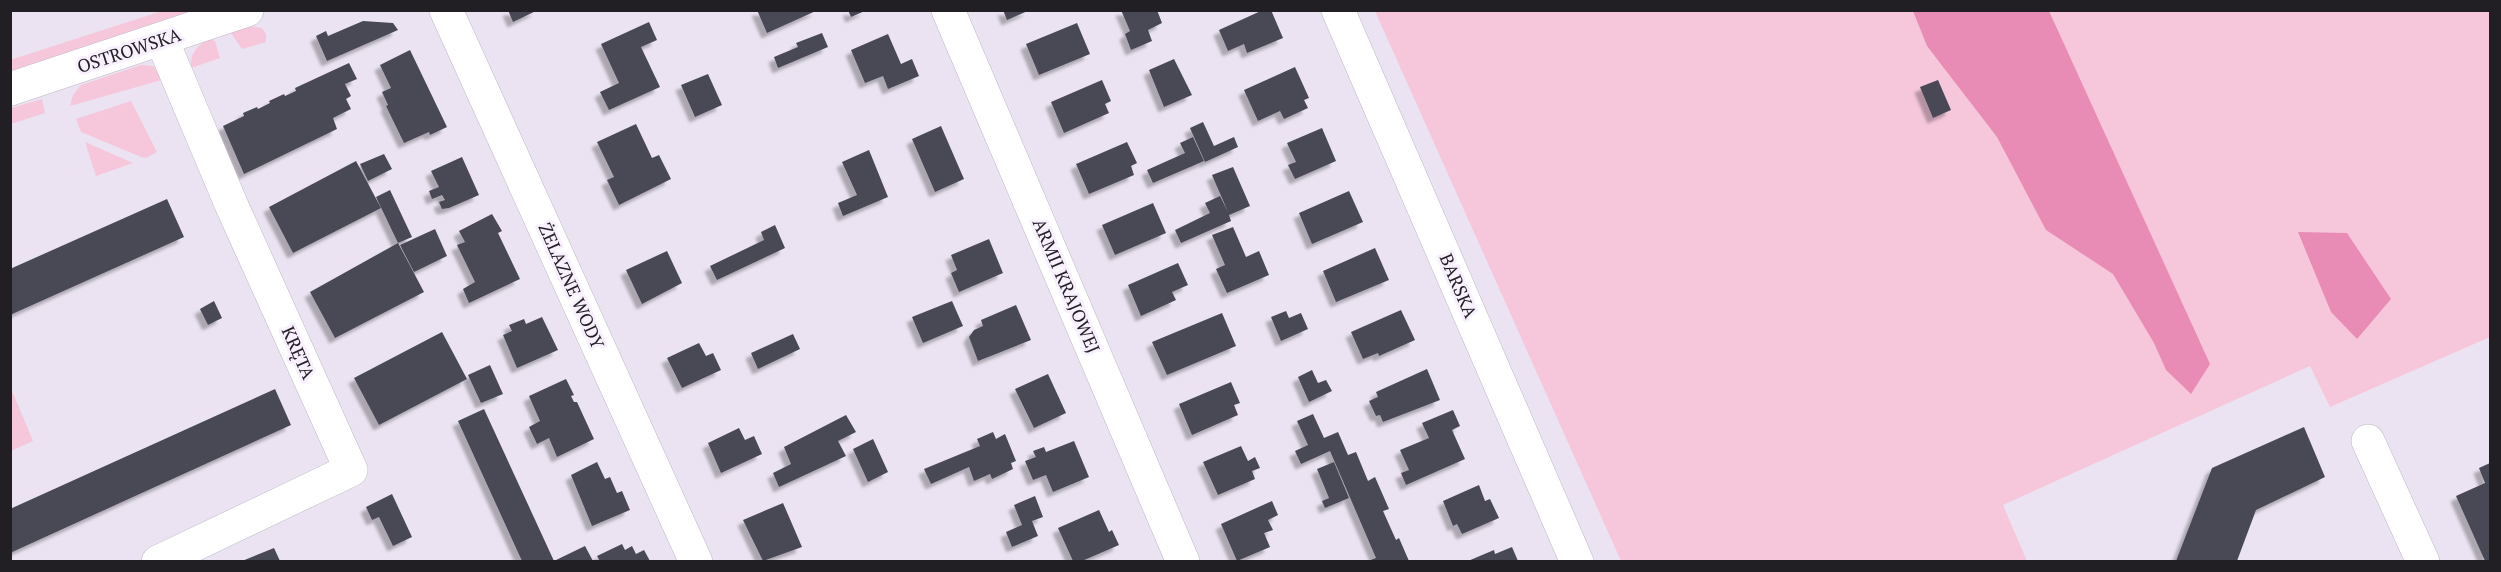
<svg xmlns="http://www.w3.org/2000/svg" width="2501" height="572" font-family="'PT Serif',serif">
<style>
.green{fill:#f6c7db}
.forest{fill:#e88cb6}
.building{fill:#4a4855;filter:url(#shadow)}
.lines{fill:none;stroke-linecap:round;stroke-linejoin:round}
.minor-casing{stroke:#bfb7c5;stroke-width:34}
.minor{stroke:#fff;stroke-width:33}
.labels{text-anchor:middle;stroke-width:6;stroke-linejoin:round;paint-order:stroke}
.street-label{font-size:18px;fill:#221f24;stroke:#f9f0fe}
</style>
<defs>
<filter id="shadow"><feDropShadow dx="-5.5" dy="5.5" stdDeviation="1.5" flood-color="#0004"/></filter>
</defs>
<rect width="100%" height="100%" fill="#ebe3f1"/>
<!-- green -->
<path class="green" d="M162,11h28l-1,3 -178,59 -1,-13z
M1375,11h1115v326l-160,70 -20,-41 -307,139 24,56h-406z
M248,26l14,2 4,6v8l-24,7 -11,-16z
M210,39l5,2 5,17 -29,10c-1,-15 6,-23 19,-29z
M141,65l12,1 12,13 -95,27 3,-11 8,-10z
M42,99l3,14 -34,11v-16z
M131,101l26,51 -11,6 -5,-1 -60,-25 -5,-13z
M85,142l48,21 -37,13z
M10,386l23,55 -22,10h-1z"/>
<!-- forest -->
<path class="forest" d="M1913,11h136l161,353 -19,30 -25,-24 -12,-27 -41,-69 -67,-44 -49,-93 -70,-91z
M2298,232l49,1 44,66 -34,40 -26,-27z"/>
<!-- building -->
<path class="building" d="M508,10h30l-25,12z
M757,10h61l-51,23z
M848,10h19l-16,7z
M1003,10h27l-23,10z
M1121,10h36l5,13 -14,7 4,11 -21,9 -6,-16 5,-3z
M1263,10h8l12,28 -36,15 -3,-9 -16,7 -9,-21z
M363,21l30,2 5,7 -71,31 -11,-25 10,-5 2,5z
M649,22l8,18 -16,7 19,40 -51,23 -9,-18 19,-9 -18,-39z
M1077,23l13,31 -51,21 -13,-31z
M822,33l6,14 -50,21 -4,-11 24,-10 -2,-4z
M888,34l13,30 11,-5 7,17 -31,13 -5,-13 -18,7 -14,-33z
M410,50l37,77 -17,8 -1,-3 -25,11 -18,-37 2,-1 -6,-13 9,-4 -11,-23z
M1174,59l18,36 -28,12 -15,-37z
M349,63l8,16 -12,5 6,12 -5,3 5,10 -18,9 4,11 -93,45 -21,-48 21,-10 -1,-3 14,-6 1,2 12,-6 -1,-2 15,-7 1,2 11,-5 -1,-3z
M1295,67l14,31 -5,2 4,8 -24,11 -4,-8 -22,10 -14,-31z
M708,74l14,31 -27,12 -14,-32z
M1102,80l9,21 -6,3 4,9 -45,20 -13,-31z
M1938,80l13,30 -18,8 -13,-31z
M1203,122l11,24 20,-9 4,10 -33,15 -15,-34z
M636,124l16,34 7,-3 12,24 -52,26 -12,-25 7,-3 -17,-35z
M941,126l23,53 -29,13 -23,-53z
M1322,128l14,33 -41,18 -7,-14 8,-3 -9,-19z
M1193,137l11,24 -51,22 -6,-13 38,-17 -5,-10z
M1127,142l10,21 -6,3 3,9 -45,19 -13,-30z
M869,150l19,47 -45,19 -5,-13 19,-8 -15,-33z
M384,154l8,15 -24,12 -8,-17z
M462,157l17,38 -30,13 -7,1 -3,-7 6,-2 -3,-5 -10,4 -3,-8 10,-4 -8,-16z
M356,161l25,47 -88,45 -24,-46z
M1233,167l17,39 -21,9 2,6 -50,22 -6,-13 35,-17 -5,-10 15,-7 8,16 -16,-37z
M390,190l22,47 -14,6 26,49 -89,46 -25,-46 88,-49 -22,-46z
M1349,191l14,31 -51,22 -13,-31z
M167,199l17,38 -174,78v-46z
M1153,203l13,30 -51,22 -13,-30z
M492,214l10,17 -4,2 22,46 -51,24 -6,-14 12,-7 -18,-37 8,-3 -6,-11z
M775,225l10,23 -68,32 -7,-14 54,-26 -3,-8z
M1233,227l13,30 13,-6 10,24 -42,18 -11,-24 9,-4 -13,-30z
M435,229l12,27 -33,16 -14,-27z
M989,239l14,34 -44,19 -8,-19 6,-3 -6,-15z
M1375,248l14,32 -53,22 -13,-31z
M667,251l15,32 -40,21 -16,-34z
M1178,263l10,22 -16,7 4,8 -35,16 -13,-31z
M214,301l8,17 -14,7 -8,-16z
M952,301l11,25 -40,17 -11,-26z
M1016,305l15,35 -53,21 -9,-24 5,-7 9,-4 -2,-6z
M1401,310l14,30 -36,16 -1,-3 -15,6 -12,-27z
M1286,311l3,7 12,-5 7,16 -27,12 -10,-24z
M1222,313l14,33 -69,29 -15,-33z
M542,317l16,33 -41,18 -14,-33 9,-4 -3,-6 15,-6 2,5z
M442,332l25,47 -88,46 -25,-47z
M793,334l7,15 -42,20 -7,-16z
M699,343l7,13 7,-3 8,17 -39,18 -15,-30z
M490,365l13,29 -22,9 -13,-28z
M1427,369l13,31 -57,22 -3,-7 -4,1 -7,-15 9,-4 -2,-5z
M1312,370l6,13 8,-3 6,11 -23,11 -11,-25z
M1048,374l18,39 -32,15 -19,-39z
M566,379l8,16 -3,1 3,6h3l17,37 -37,18 -8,-19 -12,6 -8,-17 11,-6 -11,-25z
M1231,382l9,21 -6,2 4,10 -46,20 -13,-31z
M275,389l16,36 -281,128v-44z
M484,409l70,152 31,-15 8,15h-71l-64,-140z
M1453,410l7,16 -8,4 13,29 -59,26 -5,-12 8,-3 -9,-20 29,-12 -7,-15z
M1313,414l11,24 14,-6 10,23 8,-3 12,29 7,-4 14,32 -6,2 13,29 3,-2 10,23h-41l8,-3 -46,-107 -29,13 -6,-13 13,-6 -11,-24z
M846,415l10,17 -18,9 8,15 -67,31 -6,-14 18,-9 -7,-17z
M2304,427l21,50 -69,33 -19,51h-61l36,-93z
M739,428l6,12 9,-4 8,18 -41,19 -13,-30z
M993,432l3,7 9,-5 11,27 -5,2 2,6 -21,10 -2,-5 -16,7 -5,-14 -38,17 -7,-15 56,-23 -3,-7z
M873,439l15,33 -20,10 -15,-33z
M1074,441l15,36 -36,15 -7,-17 -13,5 -8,-19 11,-4 -3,-6 11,-4 2,5z
M1241,446l7,15 7,-4 5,11 -8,3 3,8 -37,16 -15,-33z
M597,462l8,17 5,-2 7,16 5,-2 8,19 -38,16 -21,-51z
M1334,462l15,36 -24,10 -3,-7 7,-3 -12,-29z
M2490,463v98h-5l-29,-65 29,-13 -6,-15z
M1479,485l6,16 5,-2 9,19 -37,16 -5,-10 -4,2 -10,-25z
M392,494l20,43 -19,9 -14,-29 -7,3 -6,-13z
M1035,496l8,21 -11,4 6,15 -26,11 -6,-15 16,-7 -8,-20z
M1272,501l6,14 -10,5 5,10 -9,3 6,14 -33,14 -16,-37z
M783,503l19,44 -39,14 -20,-41z
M1099,510l10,22 3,-2 7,15 -37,16h-9l-15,-33z
M622,544l3,6 7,-4 4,8 8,-4 6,11h-50l-3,-5z
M1512,547l6,14h-50l26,-11 1,4z
M274,548l6,13h-38z"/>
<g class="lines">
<defs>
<path id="minor" d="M446,10l250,552
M948,10l235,552
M1338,10l239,552
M10,89l237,-79
M2368,441l55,121
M158,562l193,-92 -120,-266 -69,-164"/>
</defs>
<!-- minor casing -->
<use href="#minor" class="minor-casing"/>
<!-- minor -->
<use href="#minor" class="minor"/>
</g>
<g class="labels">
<!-- street labels -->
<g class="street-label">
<text transform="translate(129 51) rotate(-18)" y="6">OSTROWSKA</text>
<text transform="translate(571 286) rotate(66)" y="6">ŻELAZNE WODY</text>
<text transform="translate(1066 286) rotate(67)" y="6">ARMII KRAJOWEJ</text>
<text transform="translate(1458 286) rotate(67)" y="6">BARSKA</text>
<text transform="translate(298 353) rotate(66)" y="6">KRĘTA</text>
</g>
</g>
<!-- border -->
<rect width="2501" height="572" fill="none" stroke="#221f24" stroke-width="24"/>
</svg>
